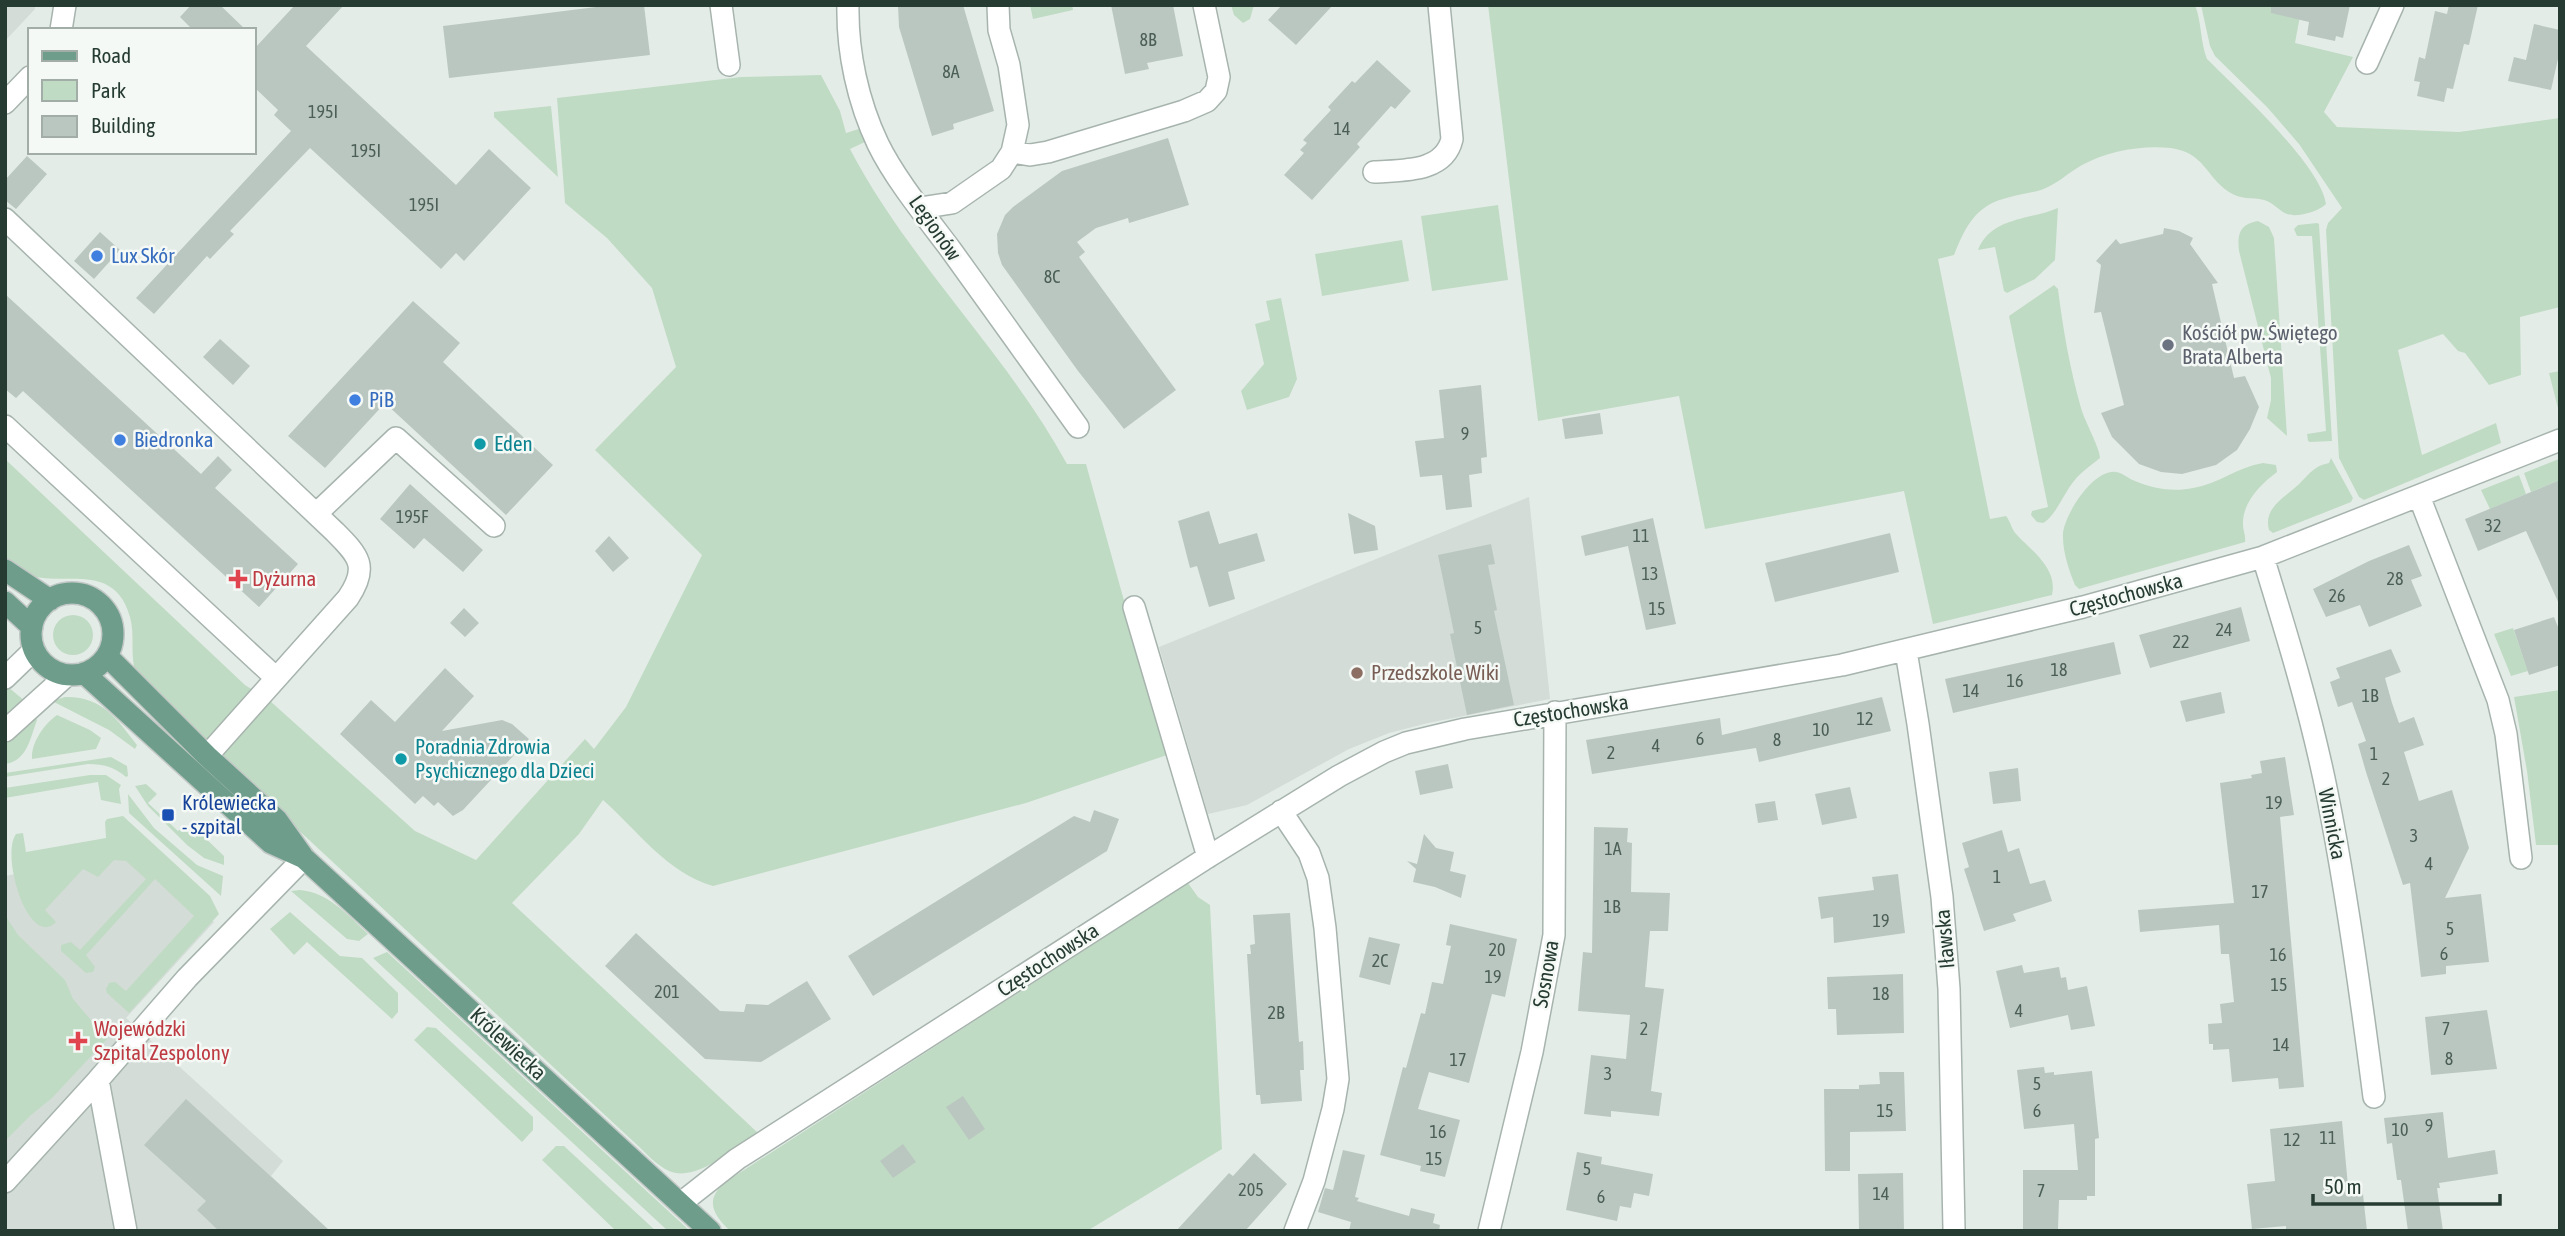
<svg xmlns="http://www.w3.org/2000/svg" width="2565" height="1236" font-family="'Asap Condensed',sans-serif">
<style>
.built{fill:#d3dcd6}
.green{fill:#c0dbc4}
.building{fill:#bac7c0}
.lines{fill:none;stroke-linecap:round;stroke-linejoin:round}
.minor-casing{stroke:#a7b4ae;stroke-width:24}
.major-casing{stroke:#c2c8c6;stroke-width:24}
.minor{stroke:#fff;stroke-width:21}
.major{stroke:#6e9d8b;stroke-width:21}
.shop-dot{fill:#3f7fe0;stroke:#f5f9f6;stroke-width:2.5}
.worship-dot{fill:#6b7280;stroke:#f5f9f6;stroke-width:2.5}
.culture-dot{fill:#0f9aa8;stroke:#f5f9f6;stroke-width:2.5}
.health-dot{fill:#e0444e;stroke:#f5f9f6;stroke-width:2.5}
.education-dot{fill:#8d6e63;stroke:#f5f9f6;stroke-width:2.5}
.transit-dot{fill:#1a4fb4;stroke:#f5f9f6;stroke-width:2.5}
.labels{text-anchor:middle;stroke-width:5;stroke-linejoin:round;paint-order:stroke}
.number-label{font-size:18px;fill:#4b5f56}
.street-label{font-size:21px;fill:#263c33;stroke:#f5f9f6}
.shop-label{font-size:21px;fill:#366cbe;stroke:#f5f9f6;text-anchor:start}
.worship-label{font-size:21px;fill:#5b616d;stroke:#f5f9f6;text-anchor:start}
.culture-label{font-size:21px;fill:#0d838f;stroke:#f5f9f6;text-anchor:start}
.health-label{font-size:21px;fill:#be3a42;stroke:#f5f9f6;text-anchor:start}
.education-label{font-size:21px;fill:#785e54;stroke:#f5f9f6;text-anchor:start}
.transit-label{font-size:21px;fill:#164399;stroke:#f5f9f6;text-anchor:start}
</style>
<rect width="100%" height="100%" fill="#e4ece8"/>
<!-- built -->
<path class="built" d="M5,5h30v4l-30,32z
M1529,497l21,202 -122,24 -39,10 -40,16 -102,56 -39,9 -49,-167z
M137,851l77,71 -88,96 157,143 -12,15 59,55h-325v-355z"/>
<!-- green -->
<path class="green" d="M1030,5h42l1,5 -40,9z
M1231,5h23l-4,14 -7,4 -9,-8z
M1488,5h707c7,18 5,36 12,54 29,29 114,106 119,145 -6,7 -29,14 -39,10 -8,-3 -13,-11 -23,-14 -13,-3 -23,0 -35,-8 -24,-16 -24,-39 -58,-44 -30,-3 -63,3 -89,17 -14,8 -26,20 -41,25 -10,3 -21,4 -31,7 -35,8 -44,29 -56,58l-16,4 52,260 16,-3c5,6 5,13 11,19 16,17 41,34 35,60l-119,29 -29,-133 -199,38 -26,-133 -141,25z
M2201,5h101l-7,38 58,14 -29,55 13,15 122,5 101,-14v189l-40,10 1,58 -32,10 -24,-32 -7,-2 -15,-17 -45,16 24,105 74,-32 5,20 -137,57 -5,-3 -20,-39 -13,-228 2,-7 14,-15 -43,-64 -32,-37 -52,-51 -5,-10z
M821,75l19,36 6,22 16,-5 5,13 -17,8c59,113 156,203 217,315h19l81,291 -141,48 -313,83c-46,-13 -76,-56 -110,-86l-24,34 -67,69 246,230c-22,14 -62,50 -89,38 -13,-6 -24,-19 -34,-28l-399,-371 -101,-101c-5,-20 0,-36 -5,-54 -16,-56 -65,-30 -102,-42 -7,-2 -16,-10 -23,-14v-102l240,226 24,15 146,131 61,29 109,-121 9,10 32,-42 76,-152 -107,-105 81,-83 -24,-79 -45,-50 -42,-35 -8,-105 184,-21z
M551,106l7,71 -64,-60v-5z
M1498,205l10,75 -76,11 -11,-75z
M2058,208l-3,52 -20,19 -28,14 -3,-2 -9,-44 -17,3c13,-33 52,-30 80,-42z
M2258,221l11,6 5,11 13,198 -20,-18 4,-18v-22l-32,-127c-2,-17 1,-27 19,-30z
M2317,223l2,1 13,217 -22,1 -2,-1 -1,-7 19,-3 -14,-195h-15l-3,-7 4,-4z
M1402,240l7,41 -87,15 -7,-42z
M2054,285l4,4c5,40 12,80 23,119 4,14 19,40 19,50 -10,8 -19,14 -26,23 -10,12 -19,36 -31,42l-6,-1 -6,-7 1,-4 16,-4 -39,-191z
M1281,298l16,81 -8,18 -42,13 -6,-19 23,-27 -9,-40 15,-4 -4,-19z
M2560,371v45l-11,-43z
M2331,458l22,40 -2,4 -78,31 -4,-3c-6,-22 15,-32 29,-45 11,-10 15,-19 31,-22z
M2559,459l1,21 -29,12 -7,-19z
M2263,463l13,2 1,7c-16,12 -35,30 -34,53 0,6 3,10 2,17l-166,47 -4,-4c-6,-14 -13,-35 -12,-52 2,-19 30,-64 53,-61 7,1 13,7 19,9 19,8 39,11 58,7 25,-4 45,-21 70,-25z
M2519,475l7,19 -36,15 -9,-19z
M53 635a20 20 0 1 1 40 0a20 20 0 1 1-40 0Z
M2513,628l15,43 -17,5 -17,-42z
M8,687l17,14 -20,19v-30z
M2560,690v155h-24l-9,-74 -13,-74z
M65,697c37,-1 52,22 72,48l-2,4 -26,-19 -57,-29z
M34,714l3,6c-7,19 -10,41 -32,44v-19z
M57,715l33,15 11,8 -5,11 -64,10c-1,-16 12,-35 25,-44z
M111,757l16,9 1,10 -2,1c-12,-10 -22,-13 -38,-13l-83,13v-4z
M90,775h16l15,10 -2,4 2,15 -20,-4 -3,-18 -93,16v-10z
M146,784l11,10 -9,9 30,28 5,-4 12,11 5,-5 24,23v9l-20,-7 -17,-13 -39,-39 -13,-20z
M128,794l26,34 43,37 26,11 -2,20 -92,-83z
M123,816l87,80 9,18 -90,99 -22,-20 -1,-4 3,-6 6,-1 11,9 68,-75 -39,-37 -69,76 9,12 -2,5 -7,1 -25,-22v-6l10,-3 9,8 66,-71 -20,-18 -12,-1 -16,17 -15,-8 -38,41 11,12c-27,28 -56,-66 -40,-88l7,-1 3,19 80,-14 -1,-16 2,-3z
M1188,883l10,14 12,8 12,244 -135,82h-357c-18,-18 -26,-32 -3,-50z
M300,890c28,2 49,26 68,44l-9,7 -12,-2 -56,-48z
M290,912l50,44 22,2 36,35v19l-6,7 -85,-77 -13,13 -24,-26z
M5,915l13,20 47,45 8,19 34,40 -55,59 -21,17 -26,26z
M387,952l303,279h-22l-295,-273z
M427,1027l9,1 97,89v13l-11,12 -108,-102z
M556,1146h8l92,85h-40l-74,-71z"/>
<!-- building -->
<path class="building" d="M191,5h29l26,25h-53l-13,-13z
M295,5h49l-38,41 150,139 33,-36 42,39 -67,73 -8,-8 -15,16 -131,-121 -80,83 4,3 -24,25 -3,-3 -53,58 -18,-16 155,-167 -17,-16 4,-5 -24,-23v-38z
M612,5h32l6,50 -201,23 -6,-52z
M898,5h65l31,106 -41,13 1,5 -22,7 -33,-109z
M1111,5h62l10,51 -36,7 2,6 -24,5z
M1282,5h51l-37,40 -28,-25z
M2271,5h79l-7,33 -7,-2 -1,5 -28,-6 2,-13 -38,-9z
M2449,5h29l-9,40 -5,-1 -11,45 -6,-1 -3,14 -27,-6 3,-14 -6,-1 5,-24 6,2 10,-48 12,3z
M2534,24l26,6v20l-9,40 -43,-9 6,-24 12,3z
M1377,60l34,31 -16,18 -4,-3 -34,38 3,3 -48,53 -28,-25 20,-22 -4,-3 7,-7 -4,-3 28,-30 -3,-3 24,-26 3,2z
M1168,138l21,67 -60,18 -1,-5 -32,10 -19,14 8,10 -6,5 97,133 -52,39 -46,-58 -76,-106 -4,-12 -1,-19 8,-19 8,-8 49,-36z
M27,156l20,18 -31,35 -11,-9v-20z
M2164,228l15,3 14,7 -3,6 28,39 -6,1 22,94 11,-2 14,31 -9,22 -13,21 -21,15 -34,9 -21,-2 -22,-8 -27,-27 -11,-24 23,-8 -23,-93 -7,1 7,-48 -5,-4 20,-22 4,5 43,-10z
M100,232l20,18 -26,29 -20,-18z
M5,294l196,180 17,-18 14,14 -17,18 83,76 -39,43 -236,-216 -7,7 -11,-9z
M413,301l47,42 -17,19 110,103 -47,50 -121,-112 -60,65 -37,-32z
M220,339l30,27 -17,19 -30,-28z
M1481,385l6,72 -6,1 1,15 -13,2 3,32 -26,3 -4,-35 -22,2 -5,-36 29,-3 -5,-48z
M1600,413l3,21 -38,5 -3,-20z
M2560,480v126l-34,-75 -48,20 -13,-32z
M410,484l73,66 -20,22 -39,-34 -10,11 -34,-30z
M1209,511l10,33 38,-11 8,28 -37,11 7,27 -26,8 -12,-41 -7,2 -12,-47z
M1348,513l27,13 3,24 -24,4z
M1653,518l23,106 -30,6 -18,-84 -43,10 -4,-20z
M1890,533l9,39 -124,30 -10,-39z
M609,536l20,22 -16,14 -18,-21z
M1491,544l4,20 -7,1 9,45 -3,1 20,94 -47,10 -17,-81 4,-1 -16,-78z
M2409,545l13,31 -11,4 11,26 -53,21 -9,-22 -34,12 -13,-28 56,-28z
M2241,607l9,34 -100,27 -11,-33z
M464,608l15,15 -14,14 -15,-14z
M2554,617l6,15v33l-31,10 -15,-45z
M2114,642l7,32 -168,39 -8,-34z
M2391,649l10,23 -16,6 7,25 7,20 15,-6 10,28 -20,7 15,49 33,-11 17,58 -24,50 36,-4 8,68 -43,4v8l-25,3 -11,-94 -7,2 -37,-113 -8,-28 8,-3 -14,-39 -14,5 -8,-25 10,-4 -4,-10z
M445,668l29,28 -32,35 60,-11 10,4 17,15 -66,71 -10,6 -15,-14 -4,4 -11,-10 -8,8 -75,-70 31,-34 24,22z
M2221,692l4,21 -39,9 -6,-21z
M1882,697l9,34 -132,31 -3,-14 -164,26 -6,-34 134,-22 2,17z
M2285,757l9,58 -14,2 24,270 -25,2 -1,-11 -46,4 -3,-33 -16,1v-6h-4l-1,-20 14,-1 -2,-19 14,-2 -5,-48h-8l-2,-29 -79,7 -2,-22 96,-7 -14,-120 32,-5 -1,-3 11,-2 -2,-12z
M1448,764l5,24 -33,7 -5,-24z
M2018,768l3,33 -28,3 -4,-32z
M1850,787l7,31 -35,7 -7,-31z
M1775,801l3,19 -20,3 -3,-19z
M1094,810l25,9 -12,32 -234,145 -25,-40 226,-140 16,6z
M1594,827l34,1 -1,14 5,1 -1,49 39,1 -2,38h-18l-5,56 19,2 -13,102 11,2 -3,23 -48,-5v6l-27,-3 7,-59 35,4 4,-44 -52,-4 5,-59 9,1z
M2002,830l6,22 11,-4 11,36 15,-4 7,21 -39,13 3,7 -32,10 -20,-62 5,-2 -7,-24z
M1424,834l12,14 18,4 -4,19 16,4 -5,23 -26,-11 -22,-5 3,-13 -9,-8 10,3z
M1898,874l7,59 -71,10 -1,-26 -12,2 -3,-22 56,-7 -2,-13z
M1290,913l9,129 4,-1 1,29h-4l2,31 -41,3 -1,-9h-4l-9,-141h4l-1,-9 5,-1 -2,-29z
M1450,924l67,15 -12,58 -13,-3 -23,89 -40,-11 -11,37 42,11 -15,57 -25,-6 1,-5 -41,-11 23,-88 3,1 15,-55 4,1 7,-32 11,2 8,-38 -5,-1z
M636,933l84,78 24,1 2,-8 22,1 39,-24 24,38 -70,43 -56,-3 -100,-93z
M1369,937l31,7 -10,41 -31,-8z
M2022,965l2,8 35,-6 2,11 5,-1 2,13 19,-4 8,40 -24,4 -3,-15 -58,13 -14,-57z
M1903,974l1,59 -67,2 -1,-26h-8l-1,-32z
M2487,1010l10,59 -66,6 -6,-58z
M2044,1067l1,6 9,-1v3l38,-4 7,67 -4,1v57h-8v4h-28l-1,29h-35v-59h55l-4,-46 -50,5 -7,-59z
M1879,1072h25l2,59 -56,1v39h-25l-1,-82h35v-4l21,-1z
M963,1096l22,33 -16,11 -23,-33z
M186,1099l92,84 52,48h-111l-22,-21 9,-9 -62,-56z
M2443,1112l5,46 47,-8 3,24 -59,9 1,5h-3l6,43h-35l-7,-51h-4l-5,-37 -5,1 -3,-26z
M2342,1121l6,65 14,-1 5,46h-81v-5l-34,3 -5,-45 28,-3 -5,-52z
M903,1144l13,18 -23,16 -13,-17z
M1343,1150l22,5 -10,42 4,1 -2,3 52,15 2,-8 24,6 -2,9 7,2 -1,6h-90l2,-9 -33,-10 7,-24 8,2z
M1577,1152l25,5 -1,7 52,10 -4,22 -15,-3 -3,15 -11,-2 -3,15 -51,-11z
M1254,1153l33,31 -42,47h-69l53,-58 4,3z
M1903,1173l1,58h-45l-1,-57z"/>
<g class="lines">
<defs>
<path id="minor" d="M721,5l8,60
M848,5c-1,47 10,97 30,139 17,35 49,74 73,106 42,59 85,118 127,177
M61,30l4,-25
M2367,63l26,-58
M5,103l25,-26
M1012,152l18,3 18,-3 136,-41 23,-10 9,-10 3,-14 -15,-72
M1374,172c28,-2 70,1 78,-33l-13,-134
M920,208l32,-5 49,-34 11,-17 6,-27 -9,-60 -10,-35 -1,-25
M5,219l330,313c24,24 34,35 13,66l-141,158
M5,426l270,251
M2419,496l79,204 8,34 15,124
M316,514l80,-76 98,88
M2263,557c24,78 48,156 64,236 20,100 34,202 47,304
M1134,607l74,250
M1906,651l12,73 24,173 7,92 5,240
M5,678l29,-28
M5,731l62,-56
M1281,811l28,42 9,25 7,50 13,151 -5,30 -19,72 -19,50
M5,1182l93,-102
M681,1203l56,-44 471,-302 131,-81 45,-24 22,-9 59,-14 377,-64 241,-58 180,-50 297,-117
M126,1231l-28,-151 89,-102 117,-120
M1489,1231l43,-179 22,-117 1,-223"/>
<path id="major" d="M5,570l45,30
M31 634a41 41 0 1 1 82 0a41 41 0 1 1-82 0Z
M5,602l27,25
M107,656l100,100 70,64 27,38 406,373
M84,673l187,170 33,15"/>
</defs>
<!-- minor casing -->
<use href="#minor" class="minor-casing"/>
<!-- major casing -->
<use href="#major" class="major-casing"/>
<!-- minor -->
<use href="#minor" class="minor"/>
<!-- major -->
<use href="#major" class="major"/>
</g>
<!-- markers -->
<g class="shop-dot">
<circle cx="97" cy="256" r="7"/>
<circle cx="355" cy="400" r="7"/>
<circle cx="120" cy="440" r="7"/>
</g>
<circle class="worship-dot" cx="2168" cy="345" r="7"/>
<g class="culture-dot">
<circle cx="480" cy="444" r="7"/>
<circle cx="401" cy="759" r="7"/>
</g>
<g class="health-dot">
<path d="M234.5 568.5h7v7h7v7h-7v7h-7v-7h-7v-7h7z"/>
<path d="M74.5 1030.5h7v7h7v7h-7v7h-7v-7h-7v-7h7z"/>
</g>
<circle class="education-dot" cx="1357" cy="673" r="7"/>
<rect class="transit-dot" x="161" y="808" width="14" height="14" rx="3.5"/>
<g class="labels">
<!-- number labels -->
<g class="number-label">
<text x="1148" y="46">8B</text>
<text x="951" y="78">8A</text>
<text x="323" y="118">195I</text>
<text x="1342" y="135">14</text>
<text x="366" y="157">195I</text>
<text x="424" y="211">195I</text>
<text x="1052" y="283">8C</text>
<text x="1465" y="440">9</text>
<text x="412" y="523">195F</text>
<text x="2493" y="532">32</text>
<text x="1641" y="542">11</text>
<text x="1650" y="580">13</text>
<text x="2395" y="585">28</text>
<text x="2337" y="602">26</text>
<text x="1657" y="615">15</text>
<text x="1478" y="634">5</text>
<text x="2224" y="636">24</text>
<text x="2181" y="648">22</text>
<text x="2059" y="676">18</text>
<text x="2015" y="687">16</text>
<text x="1971" y="697">14</text>
<text x="2370" y="702">1B</text>
<text x="1865" y="725">12</text>
<text x="1821" y="736">10</text>
<text x="1700" y="745">6</text>
<text x="1777" y="746">8</text>
<text x="1656" y="752">4</text>
<text x="1611" y="759">2</text>
<text x="2374" y="760">1</text>
<text x="2386" y="785">2</text>
<text x="2274" y="809">19</text>
<text x="2414" y="842">3</text>
<text x="1613" y="855">1A</text>
<text x="2429" y="870">4</text>
<text x="1997" y="883">1</text>
<text x="2260" y="898">17</text>
<text x="1612" y="913">1B</text>
<text x="1881" y="927">19</text>
<text x="2450" y="935">5</text>
<text x="1497" y="956">20</text>
<text x="2444" y="960">6</text>
<text x="2278" y="961">16</text>
<text x="1380" y="967">2C</text>
<text x="1493" y="983">19</text>
<text x="2279" y="991">15</text>
<text x="667" y="998">201</text>
<text x="1881" y="1000">18</text>
<text x="2019" y="1017">4</text>
<text x="1276" y="1019">2B</text>
<text x="1644" y="1035">2</text>
<text x="2446" y="1035">7</text>
<text x="2281" y="1051">14</text>
<text x="2449" y="1065">8</text>
<text x="1458" y="1066">17</text>
<text x="1608" y="1080">3</text>
<text x="2037" y="1090">5</text>
<text x="1885" y="1117">15</text>
<text x="2037" y="1117">6</text>
<text x="2429" y="1132">9</text>
<text x="2400" y="1136">10</text>
<text x="1438" y="1138">16</text>
<text x="2328" y="1144">11</text>
<text x="2292" y="1146">12</text>
<text x="1434" y="1165">15</text>
<text x="1587" y="1175">5</text>
<text x="1251" y="1196">205</text>
<text x="2041" y="1197">7</text>
<text x="1881" y="1200">14</text>
<text x="1601" y="1203">6</text>
</g>
<!-- street labels -->
<g class="street-label">
<text transform="translate(935 228) rotate(55)" y="7">Legionów</text>
<text transform="translate(2126 595) rotate(-15)" y="7">Częstochowska</text>
<text transform="translate(1571 711) rotate(-9)" y="7">Częstochowska</text>
<text transform="translate(2332 824) rotate(79)" y="7">Winnicka</text>
<text transform="translate(1945 939) rotate(-95)" y="7">Iławska</text>
<text transform="translate(1048 960) rotate(-33)" y="7">Częstochowska</text>
<text transform="translate(1546 974) rotate(-80)" y="7">Sosnowa</text>
<text transform="translate(508 1044) rotate(43)" y="7">Królewiecka</text>
</g>
<!-- shop labels -->
<g class="shop-label">
<text x="111" y="263">Lux Skór</text>
<text x="369" y="407">PiB</text>
<text x="134" y="447">Biedronka</text>
</g>
<!-- worship labels -->
<g class="worship-label">
<text x="2182" y="340">Kościół pw. Świętego<tspan x="2182" dy="24">Brata Alberta</tspan></text>
</g>
<!-- culture labels -->
<g class="culture-label">
<text x="494" y="451">Eden</text>
<text x="415" y="754">Poradnia Zdrowia<tspan x="415" dy="24">Psychicznego dla Dzieci</tspan></text>
</g>
<!-- health labels -->
<g class="health-label">
<text x="252" y="586">Dyżurna</text>
<text x="94" y="1036">Wojewódzki<tspan x="94" dy="24">Szpital Zespolony</tspan></text>
</g>
<!-- education labels -->
<g class="education-label">
<text x="1371" y="680">Przedszkole Wiki</text>
</g>
<!-- transit labels -->
<g class="transit-label">
<text x="182" y="810">Królewiecka<tspan x="182" dy="24">- szpital</tspan></text>
</g>
</g>
<!-- border -->
<rect width="2565" height="1236" fill="none" stroke="#263c33" stroke-width="14"/>
<!-- legend -->
<rect x="28" y="28" width="228" height="126" fill="#f5f9f6" stroke="#a2ada8" stroke-width="2"/>
<rect x="42" y="51" width="35" height="10" fill="#6e9d8b" stroke="#a2ada8" stroke-width="2"/>
<text x="91" y="63" font-size="21" fill="#263c33">Road</text>
<rect x="42" y="80" width="35" height="21" fill="#c0dbc4" stroke="#a2ada8" stroke-width="2"/>
<text x="91" y="98" font-size="21" fill="#263c33">Park</text>
<rect x="42" y="116" width="35" height="21" fill="#bac7c0" stroke="#a2ada8" stroke-width="2"/>
<text x="91" y="133" font-size="21" fill="#263c33">Building</text>
<!-- scale -->
<path d="M2313 1194v10h187v-10" fill="none" stroke="#263c33" stroke-width="3.5"/>
<text x="2324" y="1194" font-size="21" fill="#263c33" stroke="#f5f9f6" stroke-width="5" paint-order="stroke">50 m</text>
</svg>
